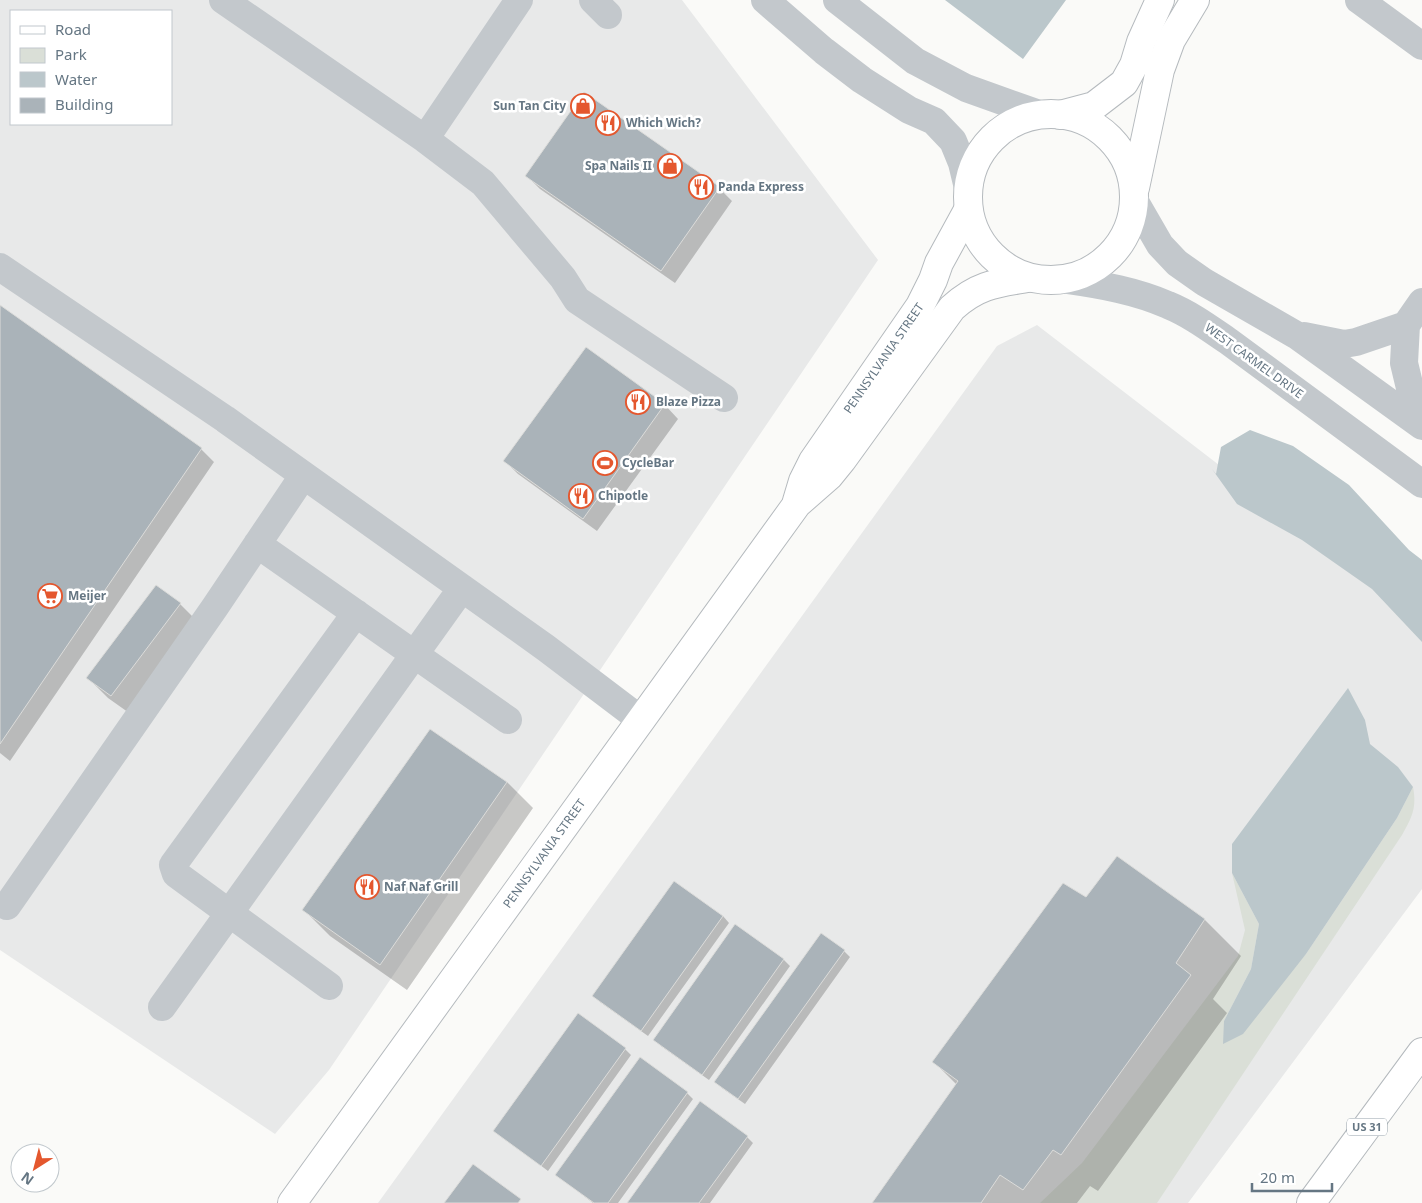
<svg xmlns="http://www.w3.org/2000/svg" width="1422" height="1203" font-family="'Noto Sans',sans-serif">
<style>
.built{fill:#e8e9e9;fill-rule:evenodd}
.green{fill:#dadfd7}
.water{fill:#bbc7cb}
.shadow{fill:#0003}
.building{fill:#aab3b9;stroke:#dcdcda}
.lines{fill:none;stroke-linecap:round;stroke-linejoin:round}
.major-casing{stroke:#b5babe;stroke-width:30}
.highway-casing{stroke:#b4b9bd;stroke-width:30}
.minor{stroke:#c3c8cc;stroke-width:28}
.major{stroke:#fff;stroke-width:28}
.highway{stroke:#fff;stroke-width:28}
.labels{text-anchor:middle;stroke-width:5;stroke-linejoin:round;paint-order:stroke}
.shield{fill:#fff;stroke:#939fa8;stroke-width:1}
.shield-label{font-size:11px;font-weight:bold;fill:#657683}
.poi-label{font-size:12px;font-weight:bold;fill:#657683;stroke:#fff;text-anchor:start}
.street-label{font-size:12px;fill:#657683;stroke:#fff}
</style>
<rect width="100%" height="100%" fill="#fafaf8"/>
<!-- built -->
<path class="built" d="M0,0h682l196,260 -549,810 -54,64 -275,-184zM11,11h160v113h-160z
M1037,325l385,296v268l-234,314h-810l619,-857z"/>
<!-- green -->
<path class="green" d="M1413,787c4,21 -1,30 -11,48l-245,368h-117l42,-40 156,-207 7,-26 -13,-57 27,51 -8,45 -27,52v22l82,-89 91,-136z"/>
<!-- water -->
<path class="water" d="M945,0h121l-43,59z
M1250,430l43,16 56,39 60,65 13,10v82l-50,-53 -70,-49 -65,-36 -25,-35 4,5 5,-27z
M1348,688l17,32 5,24 28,23 15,20 -16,31 -91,136 -63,80 -20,10 1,-23 27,-52 8,-45 -27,-51v-29z"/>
<!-- shadow -->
<path class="shadow" d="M527,176l192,12 13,13 -57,82 -135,-94z
M0,307l201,142 13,13 -204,299 -10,-8z
M586,349l79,56 13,14 -81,112 -79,-57 -13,-13z
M156,587l24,17 20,20 -68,91 -24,-17 -20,-20z
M507,782l26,26 -126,182 -77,-54 -26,-26z
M1086,899l118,20 37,37 -28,43 14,14 -129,178 -8,-5 -13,17h-203l83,-118 -23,-23z
M723,916l6,7 -81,113 -48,-34 -6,-6z
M735,926l49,34 6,6 -81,114 -48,-34 -6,-7z
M844,951l6,6 -105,147 -23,-16 -6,-6z
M625,1049l6,6 -83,116 -53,-40z
M687,1093l6,6 -75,104h-25l-36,-28z
M747,1137l6,6 -43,60h-82z"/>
<!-- building -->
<path class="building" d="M584,92l136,95 -59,84 -136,-95z
M0,305l202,143 -202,296z
M586,347l79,57 -82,115 -80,-58z
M156,585l25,18 -70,93 -25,-18z
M430,729l77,53 -127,183 -78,-55z
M1117,856l88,63 -29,44 15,12 -130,180 -8,-5 -30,40 -23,-15 -19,28h-109l86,-122 -26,-19 131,-179 23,14z
M674,881l49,35 -82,115 -49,-35z
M735,924l49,35 -82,116 -49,-35z
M821,933l24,17 -107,149 -24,-17z
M578,1013l48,35 -85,118 -48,-35z
M640,1057l48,35 -80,111h-14l-39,-28z
M700,1101l48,35 -49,67h-72z
M473,1164l48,35 -3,4h-74z"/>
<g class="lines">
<defs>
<g id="major">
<circle cx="1051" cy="197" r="83"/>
<path d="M1060,115l34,-9 30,-23 10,-18 7,-23 19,-42"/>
<path d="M1135,188l25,-118 11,-30 24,-40"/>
<path id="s1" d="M797,501l6,-20 10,-20 107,-155 13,-26 6,-17 29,-53"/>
<path id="s2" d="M292,1203l505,-699 32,-28 13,-16 110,-152c25,-23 44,-25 76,-30"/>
</g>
<path id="highway" d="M1311,1203l111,-151"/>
</defs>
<!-- major casing -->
<use href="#major" class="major-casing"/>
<!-- highway casing -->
<use href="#highway" class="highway-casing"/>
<!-- minor -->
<path class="minor" d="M223,0l202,139 58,44 80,95 14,22 147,98
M593,0l15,15
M765,0l59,51 38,29 47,30 25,11 19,20 9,22 6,25
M837,0l78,61 51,27 73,26
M1359,0l63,46
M425,139l94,-139
M1134,200l26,45 17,18 27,19 92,53 126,91
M0,267l225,152 321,229 95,72
M1067,280c35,5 69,11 101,25 22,9 41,23 60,36l194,143
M1422,302l-16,23 -2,38 6,25 12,21
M1304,336l40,8 12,-2 50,-17
M257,544l251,176
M7,906l208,-299 88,-131
M329,986l-153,-112 -3,-9 183,-252
M162,1007l300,-419"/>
<!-- major -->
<use href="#major" class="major"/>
<!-- highway -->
<use href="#highway" class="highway"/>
</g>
<!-- icons -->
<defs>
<symbol id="shop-ring" viewBox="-11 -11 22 22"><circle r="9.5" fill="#fff" stroke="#e4572e" stroke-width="1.5"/><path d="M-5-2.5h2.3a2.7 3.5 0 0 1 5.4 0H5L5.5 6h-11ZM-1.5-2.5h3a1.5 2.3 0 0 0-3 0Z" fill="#e4572e"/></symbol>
<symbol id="restaurant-ring" viewBox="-11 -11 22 22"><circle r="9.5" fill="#fff" stroke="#e4572e" stroke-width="1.5"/><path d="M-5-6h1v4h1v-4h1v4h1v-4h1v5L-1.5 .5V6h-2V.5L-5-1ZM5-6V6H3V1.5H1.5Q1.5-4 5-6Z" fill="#e4572e"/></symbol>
<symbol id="stadium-ring" viewBox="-11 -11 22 22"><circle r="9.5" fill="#fff" stroke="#e4572e" stroke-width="1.5"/><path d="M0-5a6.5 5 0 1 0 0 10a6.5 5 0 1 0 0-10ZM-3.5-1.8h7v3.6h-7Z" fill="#e4572e"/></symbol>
<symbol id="supermarket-ring" viewBox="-11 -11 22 22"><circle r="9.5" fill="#fff" stroke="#e4572e" stroke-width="1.5"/><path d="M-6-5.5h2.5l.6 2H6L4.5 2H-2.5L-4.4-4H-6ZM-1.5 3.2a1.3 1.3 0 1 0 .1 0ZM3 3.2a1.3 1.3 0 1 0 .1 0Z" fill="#e4572e"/></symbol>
</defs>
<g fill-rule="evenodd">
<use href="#shop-ring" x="569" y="92" width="28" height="28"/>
<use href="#restaurant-ring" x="594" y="109" width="28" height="28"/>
<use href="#shop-ring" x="656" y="152" width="28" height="28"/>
<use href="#restaurant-ring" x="687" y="173" width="28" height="28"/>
<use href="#restaurant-ring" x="624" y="388" width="28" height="28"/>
<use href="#stadium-ring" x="591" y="449" width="28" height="28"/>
<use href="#restaurant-ring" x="567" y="482" width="28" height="28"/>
<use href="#supermarket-ring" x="36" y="582" width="28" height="28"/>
<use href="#restaurant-ring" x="353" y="873" width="28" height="28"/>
</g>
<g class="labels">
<!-- shield labels -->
<rect class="shield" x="1347" y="1118.5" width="40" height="17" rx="4"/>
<g class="shield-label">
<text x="1367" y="1131">US 31</text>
</g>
<!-- poi labels -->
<g class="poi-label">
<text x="566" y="110" text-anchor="end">Sun Tan City</text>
<text x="626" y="127">Which Wich?</text>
<text x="652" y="170" text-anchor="end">Spa Nails II</text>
<text x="718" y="191">Panda Express</text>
<text x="656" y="406">Blaze Pizza</text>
<text x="622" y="467">CycleBar</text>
<text x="598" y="500">Chipotle</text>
<text x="68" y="600">Meijer</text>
<text x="384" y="891">Naf Naf Grill</text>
</g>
<!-- street labels -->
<g class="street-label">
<text dy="4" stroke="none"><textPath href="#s1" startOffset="168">PENNSYLVANIA STREET</textPath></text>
<text transform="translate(1254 361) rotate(36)" y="4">WEST CARMEL DRIVE</text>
<text dy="4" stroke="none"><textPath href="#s2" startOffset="431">PENNSYLVANIA STREET</textPath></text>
</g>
</g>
<!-- legend -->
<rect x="10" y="10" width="162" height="115" fill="#ffffff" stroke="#c1c8cd"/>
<rect x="20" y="26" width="25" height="8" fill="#ffffff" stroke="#c1c8cd"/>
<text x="55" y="35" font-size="15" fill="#657683">Road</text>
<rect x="20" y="48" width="25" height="15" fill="#dadfd7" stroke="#c1c8cd"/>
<text x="55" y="60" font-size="15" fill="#657683">Park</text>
<rect x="20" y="72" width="25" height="15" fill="#bbc7cb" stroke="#c1c8cd"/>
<text x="55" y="85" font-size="15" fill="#657683">Water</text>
<rect x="20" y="98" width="25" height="15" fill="#aab3b9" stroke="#c1c8cd"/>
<text x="55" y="110" font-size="15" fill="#657683">Building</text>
<!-- north arrow -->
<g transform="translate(35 1168) rotate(216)"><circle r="24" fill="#ffffff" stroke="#c1c8cd"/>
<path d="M0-4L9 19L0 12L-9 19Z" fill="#e4572e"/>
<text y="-8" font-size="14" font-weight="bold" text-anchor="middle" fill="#657683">N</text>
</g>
<!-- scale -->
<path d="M1252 1183v8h80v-8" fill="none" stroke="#657683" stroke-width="2.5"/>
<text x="1260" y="1183" font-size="15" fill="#657683" stroke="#ffffff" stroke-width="4" paint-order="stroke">20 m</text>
</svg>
